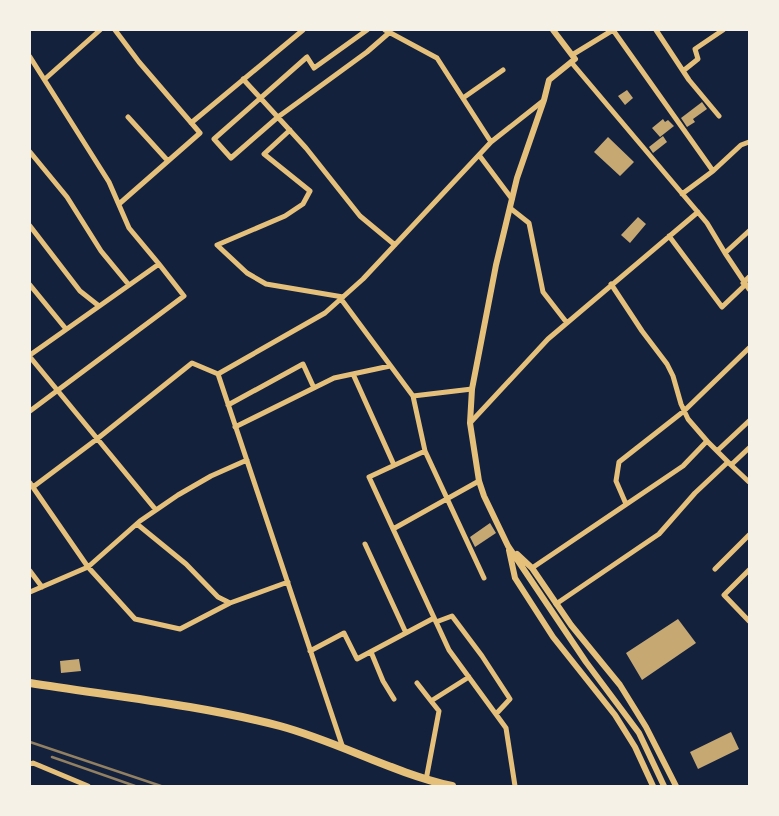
<svg xmlns="http://www.w3.org/2000/svg" width="779" height="816" font-family="'Noto Sans',sans-serif">
<style>
.building{fill:#c6a872}
.lines{fill:none;stroke-linecap:round;stroke-linejoin:round}
.minor{stroke:#e5c07b;stroke-width:5}
.tertiary{stroke:#e5c07b;stroke-width:6}
.primary{stroke:#e5c07b;stroke-width:8}
.rail{stroke:#918062;stroke-width:2.5}
</style>
<rect width="100%" height="100%" fill="#14213d"/>
<!-- building -->
<path class="building" d="M627,90l6,8 -8,7 -7,-9z
M702,102l5,7 -14,10 2,3 -8,5 -6,-9z
M663,119l2,3 3,-2 6,6 -14,11 -8,-9z
M663,136l4,6 -14,11 -4,-6z
M608,137l26,25 -14,14 -26,-24z
M638,217l8,7 -16,19 -9,-8z
M490,523l6,10 -21,14 -5,-10z
M678,619l18,24 -54,37 -16,-27z
M79,659l2,12 -20,2 -1,-12z
M731,732l8,17 -41,20 -8,-17z"/>
<g class="lines">
<!-- minor -->
<path class="minor" d="M115,30l24,32 61,71 -81,71
M367,30l-53,38 -7,-11 -93,82 17,19 47,-41 89,-65 23,-20
M385,30l52,28 54,84
M613,30l100,141
M656,30l33,50 30,36
M572,55l41,-25
M30,57l79,125 20,46 30,36 -129,91
M571,62l136,161 18,30 24,36
M683,71l15,-12 -3,-10 28,-19
M45,79l55,-49
M243,79l63,69 54,68 35,29
M463,98l40,-28
M128,117l40,44
M191,123l112,-93
M290,130l-26,24 46,37 -7,13 -18,12 -68,29 30,28 19,11 77,13
M30,152l37,45 34,54 28,34
M479,155l33,44
M682,194l31,-23 28,-26 8,-3
M510,208l19,15 14,69 24,31
M30,226l50,65 19,15
M669,236l53,71 23,-22
M725,253l24,-22
M743,283l6,-6
M611,284l31,47 25,33 6,12 8,28 7,15 19,22
M30,285l36,44
M341,299l72,97 59,-7
M30,357l126,153
M353,374l41,91
M413,396l12,55 -56,26 80,173 57,78 9,58
M228,405l75,-41 11,24
M30,411l154,-115 -25,-32
M470,423l78,-84 150,-127
M235,427l99,-49 56,-12
M749,448l-18,17 18,17
M425,451l59,127
M717,451l32,-30
M30,483l58,84 47,52 45,10 50,-26
M33,487l64,-48 95,-76 26,11
M626,504l-10,-23 3,-19 65,-51 65,-63
M137,524l49,40 32,33 12,6 58,-21
M393,529l86,-48
M365,544l41,89
M532,568l151,-102 24,-25 24,24
M715,569l34,-34
M749,570l-25,25 25,26
M30,571l12,16
M30,592l58,-25 52,-46 38,-26 33,-19 36,-16
M556,604l103,-70 36,-41 33,-31
M436,622l16,-6 30,40 28,43 -14,15
M310,651l34,-18 13,26 77,-41
M371,652l12,29 11,18
M417,683l14,18 38,-24
M343,748l-125,-374 107,-61 38,-34 128,-137 52,-41
M30,764l3,-1 55,23
M426,780l13,-69 -8,-10"/>
<!-- tertiary -->
<path class="tertiary" d="M553,30l22,29 -26,21 -5,20 -27,78 -21,87 -24,124 -2,34 9,58 5,15 24,50 78,116 53,71 25,53
M509,550l6,28 38,59 62,78 20,32 18,39
M517,554l15,14 39,57 49,60 26,42 30,59"/>
<!-- primary -->
<path class="primary" d="M30,683c82,13 170,22 250,43 59,16 113,47 172,60"/>
<!-- rail -->
<path class="rail" d="M30,742l131,44
M52,757l83,29"/>
</g>
<!-- border -->
<rect width="779" height="816" fill="none" stroke="#f6f1e7" stroke-width="62"/>
</svg>
